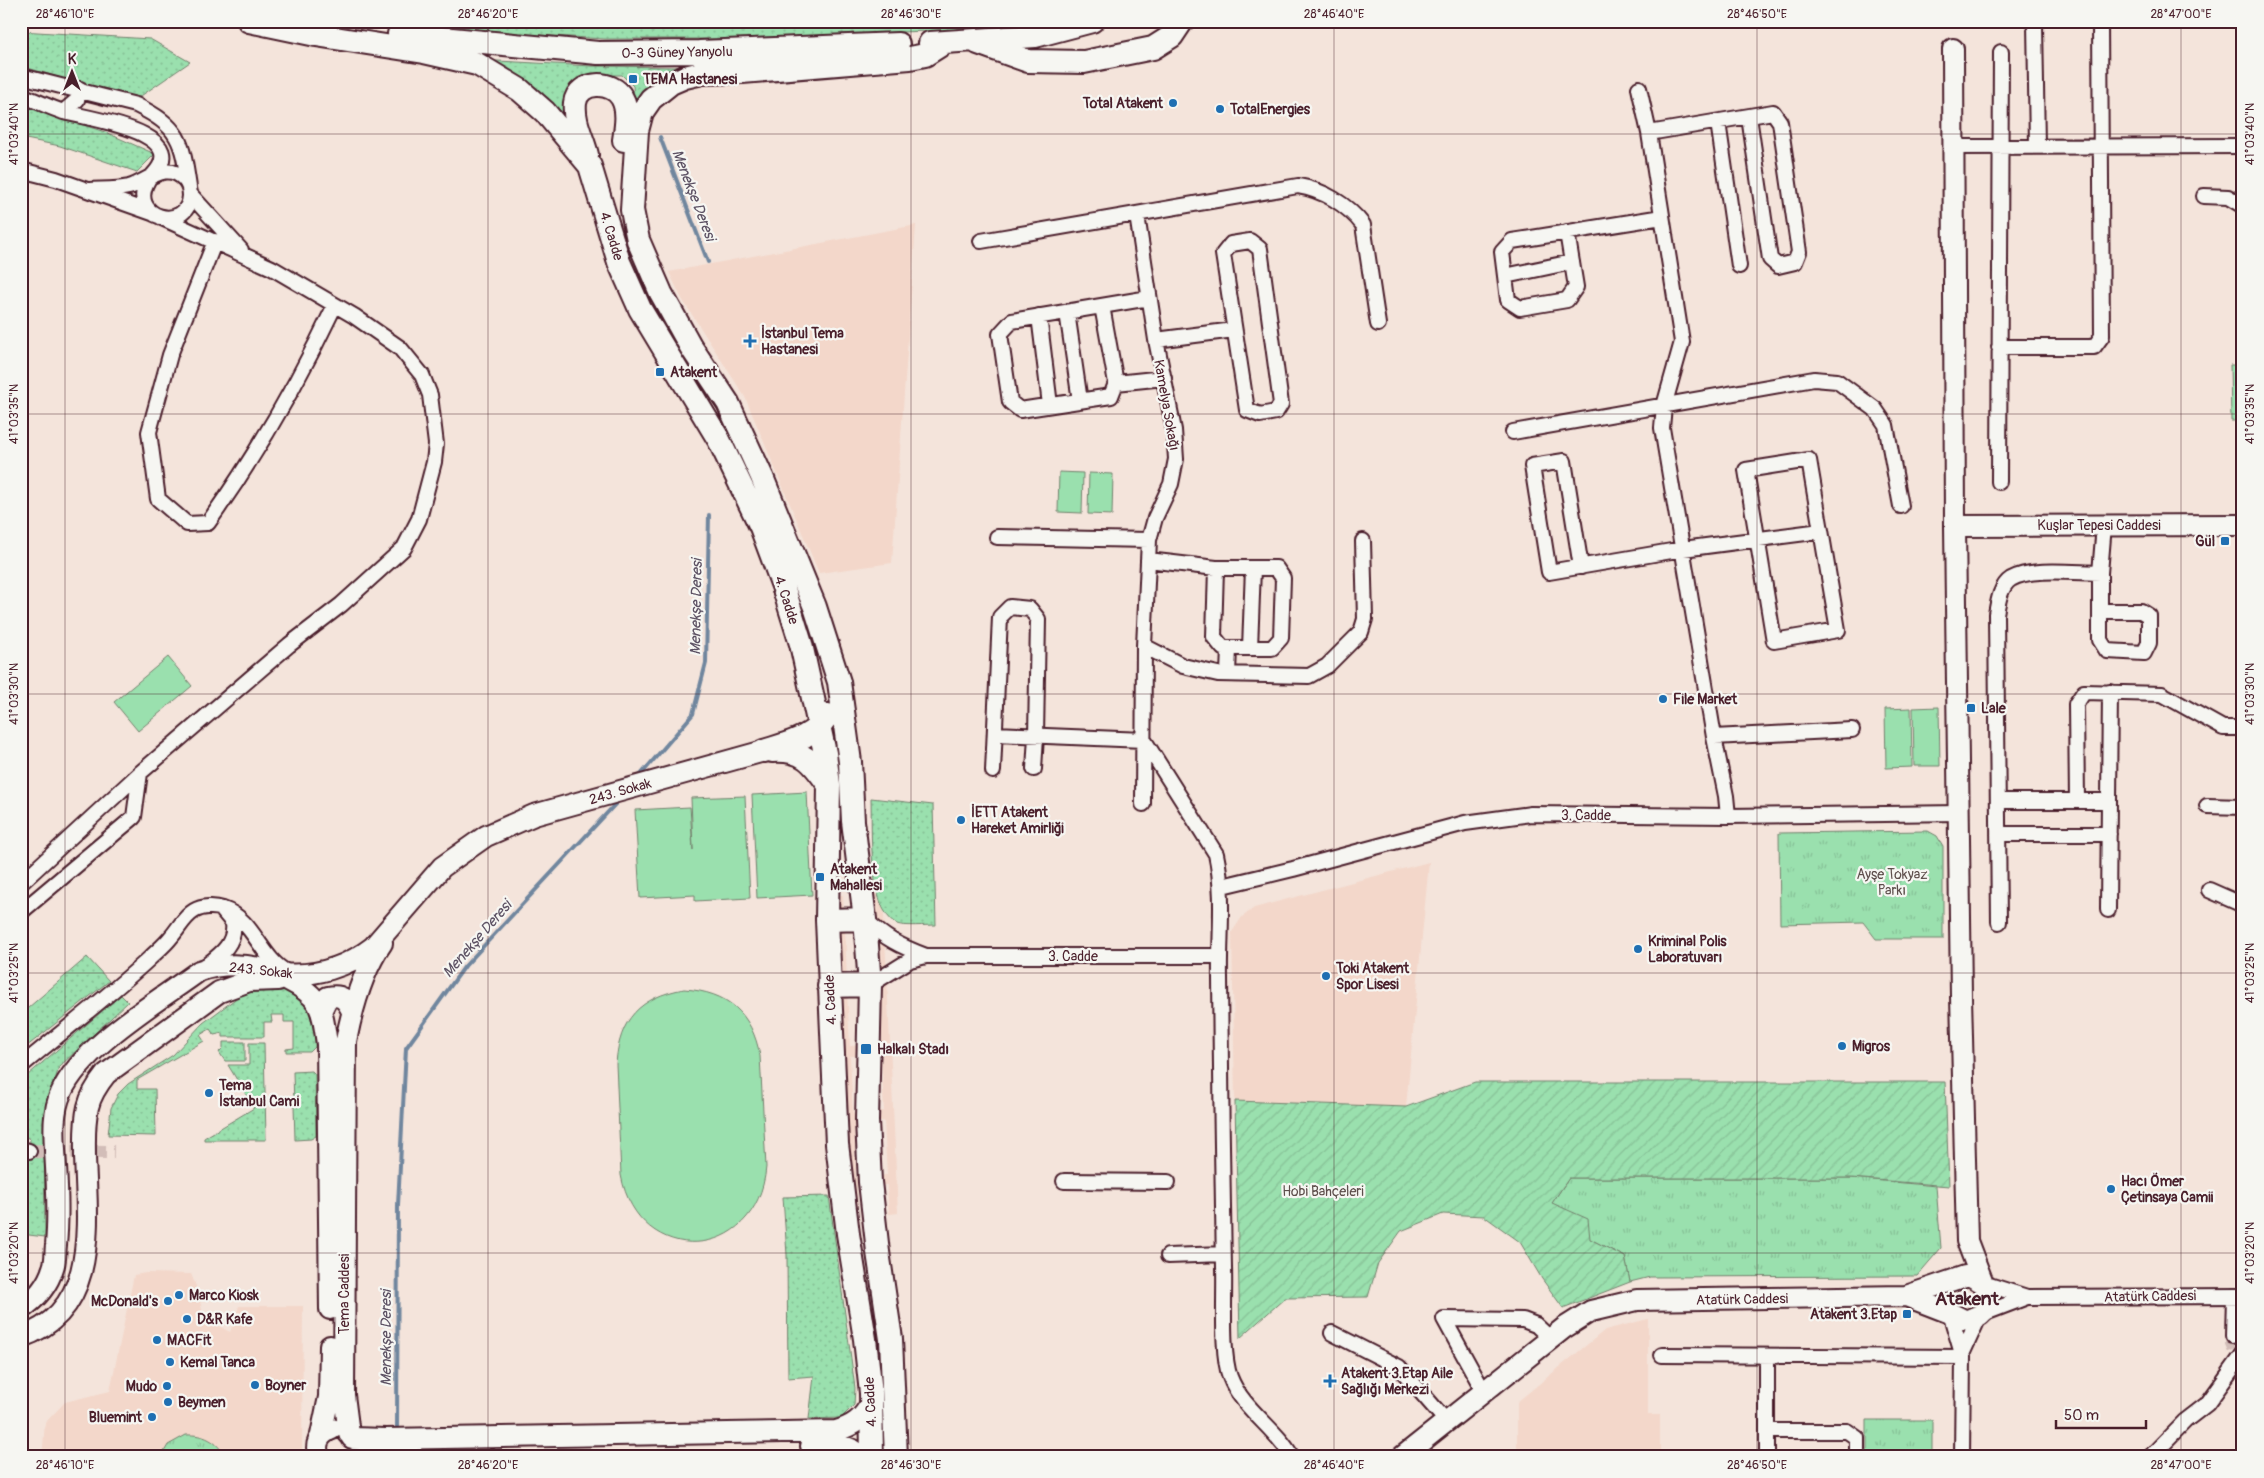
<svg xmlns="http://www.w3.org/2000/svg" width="2264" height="1478" font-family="Pangolin,sans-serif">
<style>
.built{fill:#f3d7ca;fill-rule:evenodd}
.grass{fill:url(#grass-dots);stroke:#72806c}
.park{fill:url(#park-tufts);stroke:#72806c}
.garden{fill:url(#garden-furrows);stroke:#72806c}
.pitch{fill:#9ae0ae;stroke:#72806c}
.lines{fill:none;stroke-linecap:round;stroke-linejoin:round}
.stream{stroke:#70869e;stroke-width:4}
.street-tunnel{stroke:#d2bdb8;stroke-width:14;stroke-dasharray:14 7;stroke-linecap:butt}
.street-casing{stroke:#4a1f2b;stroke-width:18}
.secondary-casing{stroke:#4a1f2b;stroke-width:24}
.primary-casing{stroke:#4a1f2b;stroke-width:26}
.street{stroke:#f6f6f2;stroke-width:14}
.secondary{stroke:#f6f6f2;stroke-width:20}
.primary{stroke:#f6f6f2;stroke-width:22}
.ticks{fill:none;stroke:#4a1f2b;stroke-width:1;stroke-opacity:0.45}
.poi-dot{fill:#1f6fb2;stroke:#f6f6f2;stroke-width:2}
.labels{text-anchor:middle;stroke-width:4.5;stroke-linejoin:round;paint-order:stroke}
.street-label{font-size:14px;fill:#4a1f2b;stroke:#f6f6f2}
.poi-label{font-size:14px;font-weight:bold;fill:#4a1f2b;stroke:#f6f6f2;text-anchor:start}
.park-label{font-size:14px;fill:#5e4f4c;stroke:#f6f6f2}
.water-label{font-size:15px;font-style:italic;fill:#5d5264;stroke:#f6f6f2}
.district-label{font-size:19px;font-weight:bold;fill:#4a1f2b;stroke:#f6f6f2}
.neatline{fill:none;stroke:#4a1f2b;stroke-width:2}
.ticks-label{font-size:12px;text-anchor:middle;fill:#4a1f2b}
</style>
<defs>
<pattern id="grass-dots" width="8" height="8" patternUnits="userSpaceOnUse" patternTransform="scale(1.25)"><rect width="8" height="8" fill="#9ae0ae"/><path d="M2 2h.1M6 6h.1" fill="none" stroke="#86c096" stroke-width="1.8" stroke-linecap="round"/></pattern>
<pattern id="park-tufts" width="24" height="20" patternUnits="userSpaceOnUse" patternTransform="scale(1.25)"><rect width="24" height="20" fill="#9ae0ae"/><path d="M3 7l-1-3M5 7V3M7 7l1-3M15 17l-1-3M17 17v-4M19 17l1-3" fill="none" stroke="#86c096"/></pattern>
<pattern id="garden-furrows" width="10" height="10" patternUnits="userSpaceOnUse" patternTransform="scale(1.25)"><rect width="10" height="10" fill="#9ae0ae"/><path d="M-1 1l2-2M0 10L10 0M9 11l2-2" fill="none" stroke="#86c096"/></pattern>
</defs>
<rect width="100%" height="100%" fill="#f4e4db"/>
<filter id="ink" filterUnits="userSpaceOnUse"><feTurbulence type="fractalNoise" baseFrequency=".02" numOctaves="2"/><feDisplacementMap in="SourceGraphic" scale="10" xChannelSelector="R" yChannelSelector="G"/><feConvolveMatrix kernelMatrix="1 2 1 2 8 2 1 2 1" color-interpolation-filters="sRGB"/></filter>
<g filter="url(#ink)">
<!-- built -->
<path class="built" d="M916,225l-24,338 -73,10 -74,-176 -63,-98 -13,-27z
M1429,862l-23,245 -171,-6 -3,-169 10,-15 12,-9z
M874,894h9l15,319 -9,1 -2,-29 -30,2 1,27 -10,1 -14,-319 9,-1 1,21 31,-1zM856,926l22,54 -31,2 -2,-55zM878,991l3,53 -31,2 -3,-54zM871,1055h10l3,56 -31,2 -3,-57zM884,1121l3,54 -31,2 -2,-54z
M146,1273l45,1 7,17 5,24 12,9 15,8 9,-26h64l-1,151h-260l3,-34 20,-21 45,-11 24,-116z
M1648,1319v96h12v42h-143v-55l88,-72z"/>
<!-- grass -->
<path class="grass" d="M371,21h626l-46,9 -224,9h-122l-137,-8z
M21,31l129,8 40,23 -55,38 -114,-34z
M479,60l113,6 87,1 -22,14 -22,29 -2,-24 -11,-11h-29l-27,40 -47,-39z
M21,105l84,27 50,22 -18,18 -77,-26 -39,-8z
M871,798l62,7 3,120c-9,0 -32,2 -39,-1 -30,-15 -25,-97 -26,-126z
M87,957l22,24 -88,70v-37z
M275,988c36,6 40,28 40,59l-5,5h-24v-3l8,-1v-26h-10v-7h-13l1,7h-8v15h-41v-4l-9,2 -4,-6 -10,6 4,6 -67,39v9h18l1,47 -48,-1 3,-27 7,-14 10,-10 45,-29 30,-32 43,-32z
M121,995l7,7 -69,65 -15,50 1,120 -24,-3v-74h8l1,-21 -9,-4v-54z
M223,1042h22v19h-20l-6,-9 4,-4z
M249,1043h15l2,97h-62v-2l50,-30 -26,-43h21z
M312,1071l3,3 1,62 -5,3 -16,1 -2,-68z
M829,1196l26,192 -1,17 -13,13 -32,1 5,-43 -26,2 -1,-123 -4,-58z"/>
<!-- park -->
<path class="park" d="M1928,831l9,5 6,10v93h-67l-13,-17 -83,2 -1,-91z
M1569,1178h282l85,8 5,62 -24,28 -267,1 -20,5 -5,-25 -35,-18 -38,-36z
M1867,1420h65v37h-65z
M186,1435c17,-1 32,6 39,22h-64l7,-12z"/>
<!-- garden -->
<path class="garden" d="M1475,1082h470l4,104 -98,-8h-282l-17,25 36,16 2,20 35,18 5,25 -67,26 -21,-29 -22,-37 -36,-26 -41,-2 -42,17 -23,32 -10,34 -83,1 -45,40 -5,-237 171,6z"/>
<!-- pitch -->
<path class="pitch" d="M2230,365h13v56h-12z
M1059,472l24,1 -1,40 -24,-1z
M1089,473l24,1 -1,41 -24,-1z
M168,657l24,29 -54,45 -24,-29z
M1939,707l1,59h-26l-1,-58z
M1911,708l1,59 -26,1 -1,-59z
M807,792l5,103 -55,3 -5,-103z
M745,796l5,102 -55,3v-6l-55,3 -5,-88 55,-3 3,43 -2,-52z
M684,989c44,3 68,24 76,67l6,111c-8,96 -128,102 -145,8l-5,-111c3,-45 24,-67 68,-75z"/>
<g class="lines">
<!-- stream -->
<path class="stream" d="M660,137l48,125
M638,778l55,-64 13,-51 3,-148
M397,1431l1,-226 8,-157 59,-82 156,-168"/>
<!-- street-tunnel -->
<path class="street-tunnel" d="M29,1151l85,1
M2233,1336l-1,8 3,7"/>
<defs>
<path id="street" d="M2035,23l2,123
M21,76l115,29c44,22 46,35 53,82
M1639,88l10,45 33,209 -18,64 -2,22 52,309 12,59 2,20
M21,95c14,5 29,13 43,17 25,7 130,20 89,63
M63,112l14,-12 3,-11
M1718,122l21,144
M1649,133l124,-21 7,10 19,130 -4,10 -17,4 -8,-7 -21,-142
M1953,147l290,-1
M21,170l35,9 96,34
M87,190c13,-1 29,0 42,-3 18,-5 37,-27 55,-8 4,4 6,10 6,17 -2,37 -64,23 -42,-16
M190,194l51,56
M2204,196l24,1 15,9
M1137,215l19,125 18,90 2,29 -5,25 -16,34 -6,22 -5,106 -1,158
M1567,232l9,55 -9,13 -47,8 -12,-8 -6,-48 10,-11 150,-24
M215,241l-45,114 -21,77 9,67 29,25 21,-1c49,-69 91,-142 127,-218
M981,241l317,-55c25,4 49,18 65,39l15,99
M1250,241l10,8 21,155 -5,8 -16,3 -13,-5 -24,-156 8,-10z
M1505,276l67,-14
M1149,298l-137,23 -12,13 10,68 10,8 91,-14 5,-13 48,-5
M1102,306l14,77
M1067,312l13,89
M1039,316l11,89
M1156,340l78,-10
M1999,347h95l8,-11 -2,-315
M1513,432l301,-53 23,2 38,28 11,16 15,81
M1809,460l29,170 -64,11 -28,-171z
M1999,482l2,-430
M997,537l152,3
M1148,560l68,8h60l7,10 -2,60 -9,10h-49l-9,-11 2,-69
M1581,567l-17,-106 -32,5 17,106 134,-23 138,-18
M2100,611h41l8,5v27l-5,10 -37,-2 -7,-11v-67l4,-48
M1144,646l39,20 35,8 91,2 18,-10 34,-34 4,-13 -2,-78
M1250,648l3,-80
M1228,674l1,-26
M996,734l148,6
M1714,737l138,-7
M1144,740l72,114c9,41 3,82 4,124 1,97 2,193 4,290 1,28 -3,86 6,109 12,32 46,51 62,80
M993,771l7,-154 10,-10 20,2 8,10 -2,117 -2,33
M1998,801h111
M2077,801l-1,-97 8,-12 78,2 61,34h20
M2207,806l36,1
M1998,834h111
M21,883l119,-110 149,-128 52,-40 63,-57 15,-29 15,-57 2,-18 -6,-49 -8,-20 -22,-27 -46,-32 -82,-48 -110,-50
M1222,886l71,-17 172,-46 66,-9 197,2 232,-3
M2209,890l34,15
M2108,910l2,-218
M21,912l113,-95 6,-44
M865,919c20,20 35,27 61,37
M1999,922l-3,-308c2,-11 4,-28 15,-35 20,-12 66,-6 89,-6
M203,968c15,-12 33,-23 30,-45l-10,-12
M870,985l40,-25 16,-4h293
M21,1066c43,-36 88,-70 129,-108 7,-7 15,-13 21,-21 8,-9 13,-20 23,-26 8,-5 21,-5 29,-2 31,10 37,49 64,63
M21,1149l8,2
M1064,1181l104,1
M1168,1256l56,-2
M1983,1283l44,14 216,-1
M1950,1313l13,44 -1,100
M1332,1333l67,34 48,55
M2233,1336l1,-40
M1963,1352l17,-37 47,-18
M1662,1355l301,2
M1767,1356v101
M1484,1392l-40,-73 79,1 13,5 15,14
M1767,1431h80l10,7v16l-3,3
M2150,1457l35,-36 22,-17 36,-50"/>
<path id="secondary" d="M1955,526l288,-1
M288,980c34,17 34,29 39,64l3,265
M321,1011l7,-14c14,-3 18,2 24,14
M1906,1296l44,17 12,6 6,1 12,-5 5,-5 3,-14 -21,-55 -6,-245 -6,-470 -2,-477
M21,1309c15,-10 27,-24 32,-41 3,-7 2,-16 3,-23 3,-31 1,-64 -1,-95 -1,-19 -2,-39 6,-57 21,-47 96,-91 138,-122 20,-7 41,-7 61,-3 8,2 15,5 22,6 33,3 65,-7 91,-27l69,-80 44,-31 48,-21 230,-64
M21,1337c79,-26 66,-115 64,-181 0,-16 -1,-33 3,-49 3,-13 10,-23 18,-33l113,-82 30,-11 29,-1
M349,1434l-5,-39 2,-354c6,-31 17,-71 36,-98
M321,1435l8,-38 1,-51
M352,1438l34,1 450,-8c17,-5 27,-12 35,-28
M811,1446c18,-1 38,-4 51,11
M319,1457c-5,-13 0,-23 13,-28
M357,1457l11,-3 44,-1
M1402,1457l162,-129 27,-17 46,-11 269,-4 59,-20h6l12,7"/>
<path id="primary" d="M249,21l67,14 108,17 53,12 43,26 25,22 45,54 29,96 21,47 79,131 42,87 22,59 18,58 24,109 4,32 -2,135 10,224 11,90 17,105 6,54 1,64
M399,34l199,19 101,-1 199,-8
M930,43l105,-7 57,-15
M978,43l50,18 56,1 69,-14 19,-12 10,-15
M587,155c-4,-17 -14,-33 -12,-52 3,-23 38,-23 47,-5 7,12 4,29 2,42
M764,751c25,-8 49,-13 64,-36
M772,751c31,-2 40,10 56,33
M827,920l38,-1
M829,986l41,-1
M896,1457l-5,-118 -13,-87 -8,-70 -3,-61 3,-136 -5,-66 -12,-98 -3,-59 -11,-80 -24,-75 -53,-130 -34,-74 -37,-56 -30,-54 -23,-53 -6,-30 5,-79 5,-19 9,-13 20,-16 14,-6 17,-4 40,-1 168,-14 15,-3 19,-12"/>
</defs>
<!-- street casing -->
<use href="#street" class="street-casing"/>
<!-- secondary casing -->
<use href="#secondary" class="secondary-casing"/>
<!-- primary casing -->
<use href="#primary" class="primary-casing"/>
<!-- street -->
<use href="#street" class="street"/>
<!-- secondary -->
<use href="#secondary" class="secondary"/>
<!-- primary -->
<use href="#primary" class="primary"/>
</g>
</g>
<!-- ticks -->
<path class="ticks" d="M65,21v1436M488,21v1436M911,21v1436M1334,21v1436M1757,21v1436M2181,21v1436M21,134h2222M21,414h2222M21,694h2222M21,973h2222M21,1253h2222"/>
<!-- markers -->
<g class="poi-dot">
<rect x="628" y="74" width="10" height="10" rx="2.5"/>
<circle cx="1173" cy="103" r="5"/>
<circle cx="1220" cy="109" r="5"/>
<path d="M747.5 333.5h5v5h5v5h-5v5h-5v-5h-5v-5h5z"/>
<rect x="655" y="367" width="10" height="10" rx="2.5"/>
<rect x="2220" y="536" width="10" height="10" rx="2.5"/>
<circle cx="1663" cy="699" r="5"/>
<rect x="1966" y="703" width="10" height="10" rx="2.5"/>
<circle cx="961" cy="820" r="5"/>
<rect x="815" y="872" width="10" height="10" rx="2.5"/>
<circle cx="1638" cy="949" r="5"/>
<circle cx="1326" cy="976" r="5"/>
<circle cx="1842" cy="1046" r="5"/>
<rect x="860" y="1043" width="12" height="12" rx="2.5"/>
<circle cx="209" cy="1093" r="5"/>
<circle cx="2111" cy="1189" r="5"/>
<circle cx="179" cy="1295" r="5"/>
<circle cx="168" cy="1301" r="5"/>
<rect x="1902" y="1309" width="10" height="10" rx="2.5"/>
<circle cx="187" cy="1319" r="5"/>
<circle cx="157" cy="1340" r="5"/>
<circle cx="170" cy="1362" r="5"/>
<path d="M1327.5 1373.5h5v5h5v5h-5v5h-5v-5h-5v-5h5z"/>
<circle cx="255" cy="1385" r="5"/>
<circle cx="167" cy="1386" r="5"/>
<circle cx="168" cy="1402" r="5"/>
<circle cx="152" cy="1417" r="5"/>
</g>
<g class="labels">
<!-- street labels -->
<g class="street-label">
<text transform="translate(677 52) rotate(-1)" y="5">O-3 Güney Yanyolu</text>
<text transform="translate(612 236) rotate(73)" y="5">4. Cadde</text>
<text transform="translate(1167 405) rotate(80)" y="5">Kamelya Sokağı</text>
<text x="2099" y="530">Kuşlar Tepesi Caddesi</text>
<text transform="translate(787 600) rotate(72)" y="5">4. Cadde</text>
<text transform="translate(620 791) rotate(-16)" y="5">243. Sokak</text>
<text x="1586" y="820">3. Cadde</text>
<text x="1073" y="961">3. Cadde</text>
<text transform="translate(261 970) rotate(6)" y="5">243. Sokak</text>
<text transform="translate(830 1000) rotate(-93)" y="5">4. Cadde</text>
<text transform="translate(344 1294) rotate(-90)" y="5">Tema Caddesi</text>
<text transform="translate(2150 1296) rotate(-1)" y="5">Atatürk Caddesi</text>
<text transform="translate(1742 1299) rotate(-1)" y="5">Atatürk Caddesi</text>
<text transform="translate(870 1402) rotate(-93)" y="5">4. Cadde</text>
</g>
<!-- poi labels -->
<g class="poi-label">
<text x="643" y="84">TEMA Hastanesi</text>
<text x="1163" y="108" text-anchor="end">Total Atakent</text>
<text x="1230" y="114">TotalEnergies</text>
<text x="761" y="338">İstanbul Tema<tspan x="761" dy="16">Hastanesi</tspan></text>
<text x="670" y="377">Atakent</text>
<text x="2215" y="546" text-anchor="end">Gül</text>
<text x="1673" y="704">File Market</text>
<text x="1981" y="713">Lale</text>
<text x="971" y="817">İETT Atakent<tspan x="971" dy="16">Hareket Amirliği</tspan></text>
<text x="830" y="874">Atakent<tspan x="830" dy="16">Mahallesi</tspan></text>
<text x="1648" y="946">Kriminal Polis<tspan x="1648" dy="16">Laboratuvarı</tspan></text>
<text x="1336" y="973">Toki Atakent<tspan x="1336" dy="16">Spor Lisesi</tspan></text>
<text x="1852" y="1051">Migros</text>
<text x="877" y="1054">Halkalı Stadı</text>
<text x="219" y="1090">Tema<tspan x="219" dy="16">İstanbul Cami</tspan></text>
<text x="2121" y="1186">Hacı Ömer<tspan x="2121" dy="16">Çetinsaya Camii</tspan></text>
<text x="189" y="1300">Marco Kiosk</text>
<text x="158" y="1306" text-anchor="end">McDonald's</text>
<text x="1897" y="1319" text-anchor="end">Atakent 3.Etap</text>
<text x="197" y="1324">D&amp;R Kafe</text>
<text x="167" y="1345">MACFit</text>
<text x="180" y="1367">Kemal Tanca</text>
<text x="1341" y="1378">Atakent 3.Etap Aile<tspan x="1341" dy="16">Sağlığı Merkezi</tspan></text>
<text x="265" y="1390">Boyner</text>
<text x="157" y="1391" text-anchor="end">Mudo</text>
<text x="178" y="1407">Beymen</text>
<text x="142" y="1422" text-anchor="end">Bluemint</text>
</g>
<!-- park labels -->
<g class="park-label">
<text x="1892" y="879">Ayşe Tokyaz<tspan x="1892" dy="16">Parkı</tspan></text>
<text x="1323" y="1196">Hobi Bahçeleri</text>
</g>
<!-- water labels -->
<g class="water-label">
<text transform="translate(694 195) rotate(69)" y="5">Menekşe Deresi</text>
<text transform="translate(696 607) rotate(-89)" y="5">Menekşe Deresi</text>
<text transform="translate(477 939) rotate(-49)" y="5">Menekşe Deresi</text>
<text transform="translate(386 1338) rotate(-90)" y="5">Menekşe Deresi</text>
</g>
<!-- district labels -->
<g class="district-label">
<text x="1967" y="1305">Atakent</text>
</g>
</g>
<!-- margin -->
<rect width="2264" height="1478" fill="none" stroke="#f6f6f2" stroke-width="55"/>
<!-- north arrow -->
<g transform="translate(72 72)" stroke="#f6f6f2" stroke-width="4" paint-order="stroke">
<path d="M0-4L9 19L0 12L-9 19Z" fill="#4a1f2b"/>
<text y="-8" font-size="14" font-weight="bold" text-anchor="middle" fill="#4a1f2b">K</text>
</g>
<!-- scale -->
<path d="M2056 1420v8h90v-8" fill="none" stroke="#4a1f2b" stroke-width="2.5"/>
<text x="2064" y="1420" font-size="15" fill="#4a1f2b" stroke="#f6f6f2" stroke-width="4" paint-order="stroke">50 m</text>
<rect x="28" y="28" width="2208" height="1422" class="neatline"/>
<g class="ticks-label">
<text x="65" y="18">28°46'10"E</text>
<text x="488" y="18">28°46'20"E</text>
<text x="911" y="18">28°46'30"E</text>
<text x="1334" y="18">28°46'40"E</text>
<text x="1757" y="18">28°46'50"E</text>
<text x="2181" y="18">28°47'00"E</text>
<text transform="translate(14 134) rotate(-90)" y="4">41°03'40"N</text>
<text transform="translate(2250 134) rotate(-90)" y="4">41°03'40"N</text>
<text transform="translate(14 414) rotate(-90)" y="4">41°03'35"N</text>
<text transform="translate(2250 414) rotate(-90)" y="4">41°03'35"N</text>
<text transform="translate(14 694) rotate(-90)" y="4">41°03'30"N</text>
<text transform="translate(2250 694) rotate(-90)" y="4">41°03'30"N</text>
<text transform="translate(14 973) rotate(-90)" y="4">41°03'25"N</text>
<text transform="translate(2250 973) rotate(-90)" y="4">41°03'25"N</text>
<text transform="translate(14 1253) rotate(-90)" y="4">41°03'20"N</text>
<text transform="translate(2250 1253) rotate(-90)" y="4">41°03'20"N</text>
<text x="65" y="1469">28°46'10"E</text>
<text x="488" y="1469">28°46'20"E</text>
<text x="911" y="1469">28°46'30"E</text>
<text x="1334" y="1469">28°46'40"E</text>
<text x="1757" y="1469">28°46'50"E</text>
<text x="2181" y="1469">28°47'00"E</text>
</g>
</svg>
